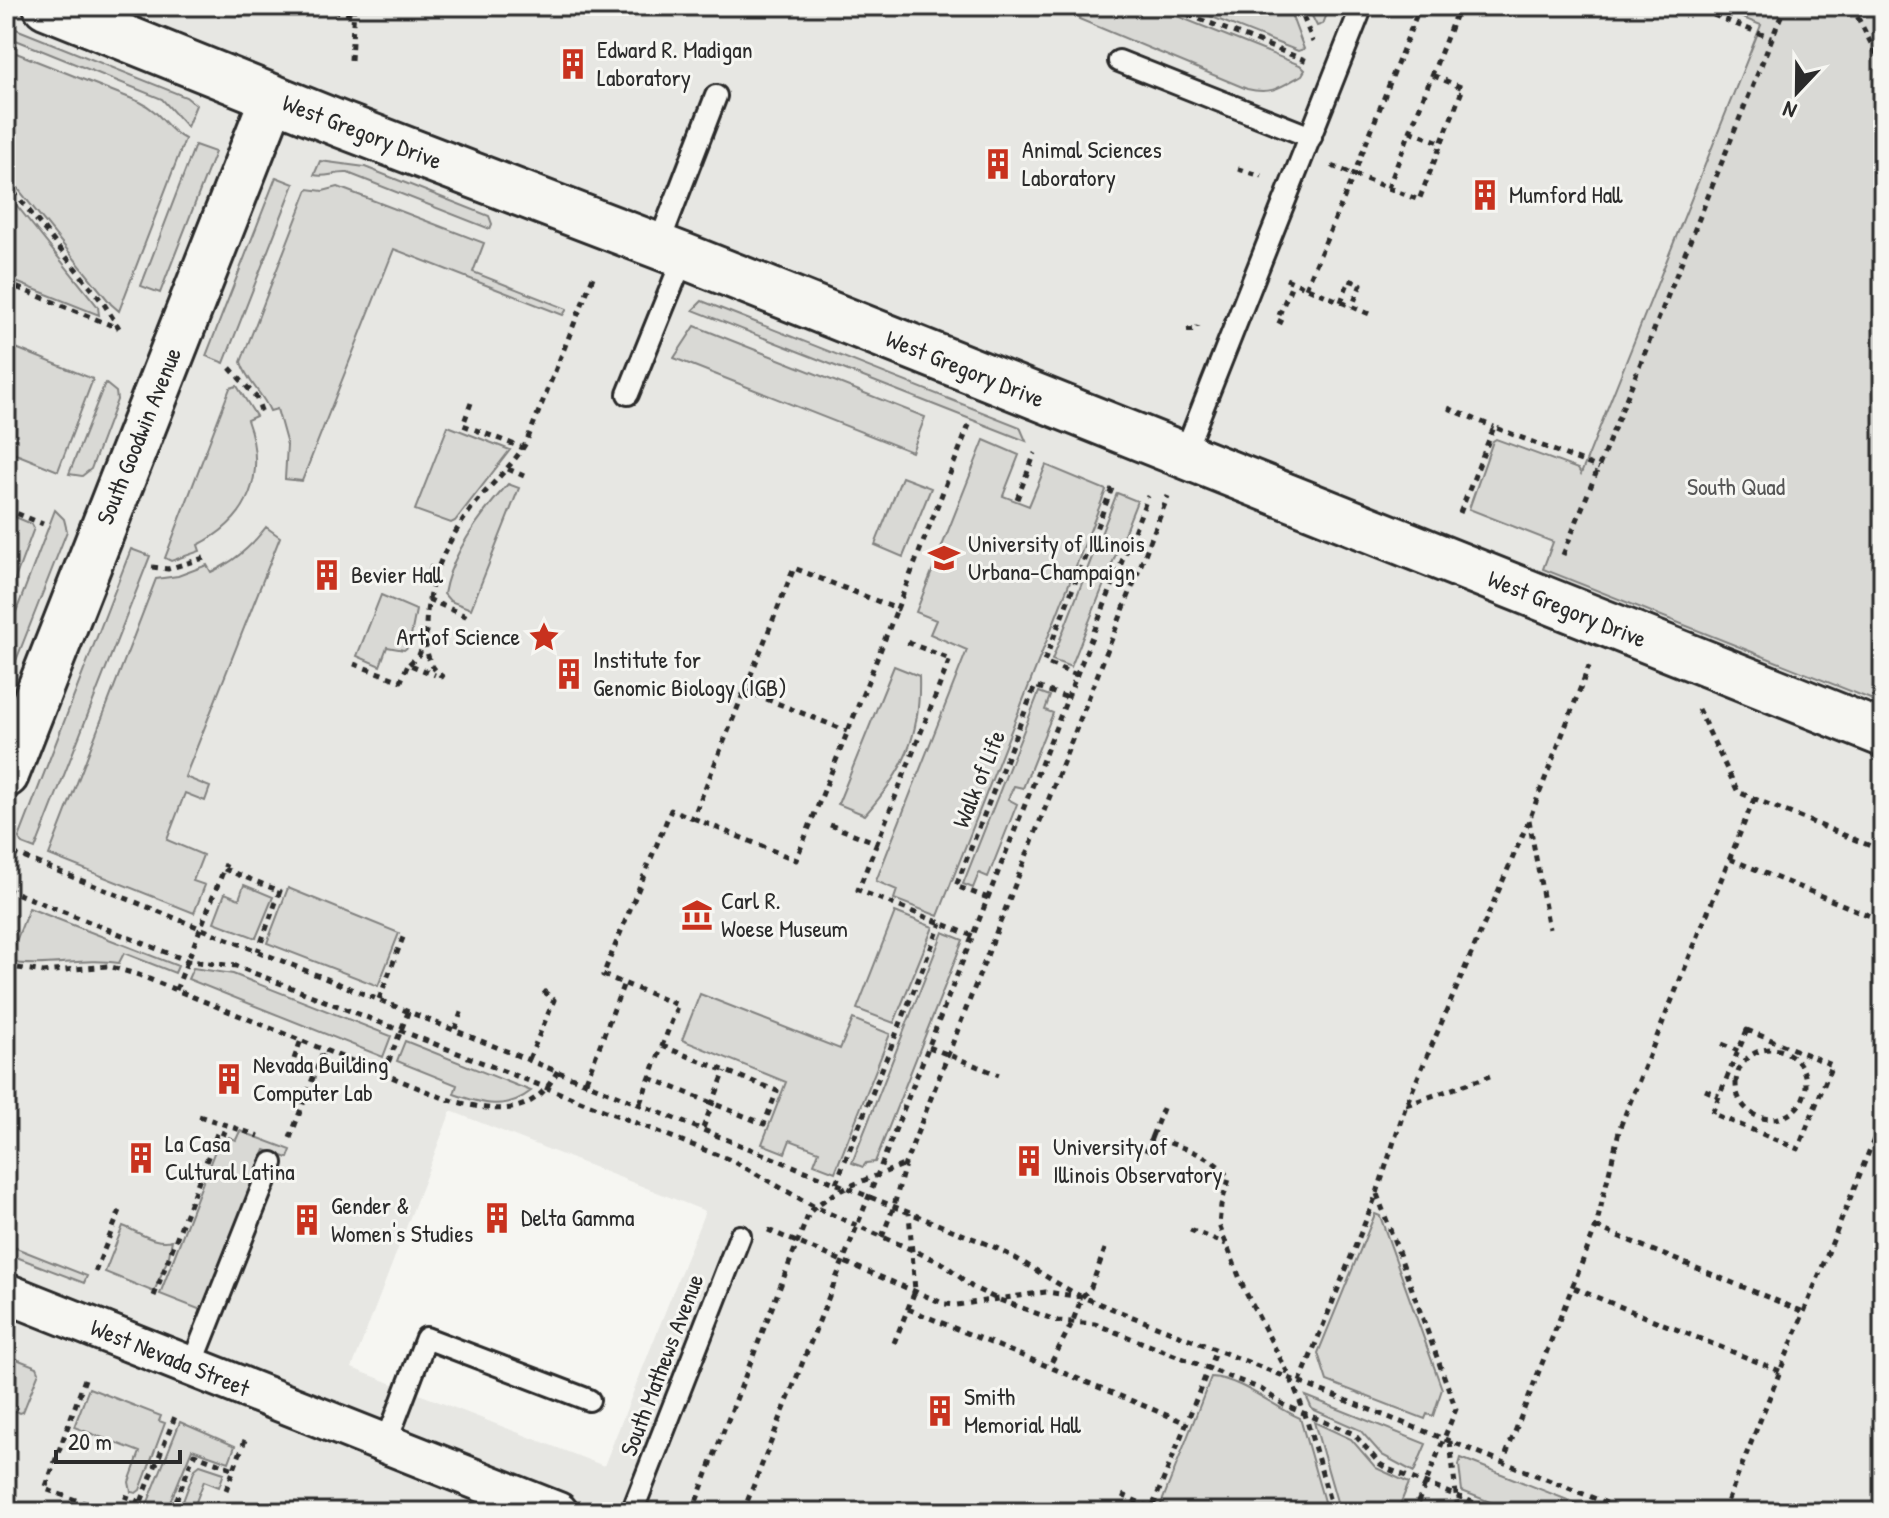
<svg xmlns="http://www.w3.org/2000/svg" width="1889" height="1518" font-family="'Patrick Hand',sans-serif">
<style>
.built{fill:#e7e7e3;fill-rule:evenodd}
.green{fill:#d9d9d5;stroke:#828280;stroke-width:2}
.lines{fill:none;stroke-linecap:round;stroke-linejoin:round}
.lane-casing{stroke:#2b2b2b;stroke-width:26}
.street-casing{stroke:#2b2b2b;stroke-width:44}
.secondary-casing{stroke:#2b2b2b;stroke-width:50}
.path{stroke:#2b2b2b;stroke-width:5;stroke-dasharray:6 6;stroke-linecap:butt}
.lane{stroke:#f6f6f2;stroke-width:20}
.street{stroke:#f6f6f2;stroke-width:38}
.secondary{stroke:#f6f6f2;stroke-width:44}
.labels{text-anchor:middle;stroke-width:6;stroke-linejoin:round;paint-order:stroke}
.poi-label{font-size:24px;fill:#2b2b2b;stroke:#f6f6f2;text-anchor:start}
.street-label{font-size:24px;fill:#2b2b2b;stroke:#f6f6f2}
.park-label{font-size:24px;fill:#565656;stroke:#f6f6f2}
</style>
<rect width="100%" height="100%" fill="#f6f6f2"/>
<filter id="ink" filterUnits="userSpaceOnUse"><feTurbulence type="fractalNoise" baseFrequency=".0125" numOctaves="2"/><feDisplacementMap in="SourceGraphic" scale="16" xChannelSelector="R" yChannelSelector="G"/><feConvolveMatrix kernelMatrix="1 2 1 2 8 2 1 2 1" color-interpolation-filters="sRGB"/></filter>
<g filter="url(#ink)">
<!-- built -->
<path class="built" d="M6,6h1877v1506h-1877zM451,1111l254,100 -101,255 -252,-98z"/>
<!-- green -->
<path class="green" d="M1084,6h68l148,59 5,5 -3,5c-21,12 -30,20 -55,14l-168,-70z
M1184,6h104l16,43 -6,2z
M1307,6h23l-7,18 -6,2z
M1713,6h170v698l-340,-135 10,-27 -84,-33 24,-68 3,-2 82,30 3,5 180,-449z
M6,25l180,72 10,8 -9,22 -25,-28 -156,-63z
M6,49l134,53c23,11 25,27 45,37l-66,172 -8,-7 -105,-130z
M195,145l20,7 -55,141 -19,-7z
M320,161l45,6 124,49 3,8 -2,5 -142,-56c-12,-1 -23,5 -34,2z
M276,177l18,7 -70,179 -18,-7z
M338,187l146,56 -11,29 94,37 -4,6 -169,-66 -92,232 -17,-2 2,-34 -10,-36 -7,2c-7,-17 -24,-31 -29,-49l67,-173 15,2z
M6,192l92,115 1,8 -93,-37z
M702,301l318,126 6,14 -333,-131z
M695,326l230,91 -13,35 -238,-94z
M6,344l87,35 -35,92 -52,-21z
M105,383l11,9 1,8 -26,69 -9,7 -13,-2z
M237,386l19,30 -9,4c20,54 3,99 -49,125l2,6 -29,10 -6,-3 65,-170z
M448,426l62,24 -55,71 -4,2 -36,-13z
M984,440l35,15 -16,41 26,10 17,-41 60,25 -168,426 -44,-17 3,-9 -21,-9 91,-231 -37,-16 6,-14 -20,-8z
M902,477l29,11 -28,69 -28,-12z
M508,484l11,4 -48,121 -21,-8 -6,-7c7,-41 37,-80 64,-110z
M1117,493l20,8 -66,166 -19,-7z
M55,510l9,9 3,12 -61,155v-48z
M6,513l26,11 2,4 -28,75z
M266,527l14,10 -95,240 25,10 -5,14 -20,-8 -18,47 36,15 -10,26 12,4 -11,28 -145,-58 107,-276 22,-3 29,-11 4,7c23,-10 40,-25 55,-45z
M131,549l19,7 -115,293 -13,-5 -3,-6z
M381,595l35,15 -7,36 -5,4 -17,-3 -7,19 -23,-10z
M894,666l25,10c2,60 -15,95 -54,139l-27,-11z
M1039,692l11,4 -5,14 8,3 -30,75 -9,-2 -6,13 9,5 -29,73 -9,-4 -6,15 -10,-4z
M244,885l29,12 -17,41 -42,-16 11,-29 14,6z
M288,888l111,45 -21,53 -111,-43z
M29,908l149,58 -3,7 -51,-20 -5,10c-37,-6 -74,6 -111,-1z
M895,912l38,15 -39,96 -37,-14z
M943,932l20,8 -88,222 -9,1 -3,4 -11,-4z
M193,968l40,6 158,62 -8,21 -195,-78z
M700,994l140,55 13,-30 37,15 -55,138 -21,-8 5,-13 -29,-11 -5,13 -23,-9 24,-62 -104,-42z
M405,1041l126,50c-25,20 -49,13 -77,3l3,-9 -60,-24z
M240,1131l51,19 -3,8 -23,-8 -12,28 -1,12 -51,120 -41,-16 59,-154 7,3 3,-6 7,3z
M1375,1214l5,2 62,173 -9,27 -6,-2 -2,5 -98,-38 -9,-28z
M123,1226c16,6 32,19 49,14l-3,16 -15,36 -49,-20z
M6,1244l81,32 -3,7 -78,-30z
M6,1355l31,12 2,5 -16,40 -3,1 -8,-4 -4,10z
M1211,1377c31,2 61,29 89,41l27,94h-169z
M89,1388l72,28 -2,5 6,2 -25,67 -4,3 -5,-1 -2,-10 11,-30 -66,-25z
M1306,1396l120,48 -12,28 -32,-17 -22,-25 -48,-21z
M180,1422l55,24 -6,16 -37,-13 -26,63h-22z
M1314,1422l37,17 25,29 33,15 -12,29h-57z
M1461,1458l137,54h-83l-53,-21 -3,-26z
M200,1465l24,8 -5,14 -15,-6 -12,31h-13l16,-43z"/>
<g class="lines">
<defs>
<path id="lane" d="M1119,61l192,76
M658,246l58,-150
M628,394l56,-138
M1183,457l179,-451
M191,1367l81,-204
M386,1443l40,-105 163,62
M632,1512l108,-276"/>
<path id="street" d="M6,1293l552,219"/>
<path id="secondary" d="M46,6l296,119 342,131 1199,478
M6,775l267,-678"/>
</defs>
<!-- lane casing -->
<use href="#lane" class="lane-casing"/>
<!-- street casing -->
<use href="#street" class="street-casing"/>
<!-- secondary casing -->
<use href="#secondary" class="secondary-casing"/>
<!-- path -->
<path class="path" d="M310,6l44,9
M1166,6l144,56
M1299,6l14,36
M1691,6l80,32
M1852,6l31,61
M1049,8v-2
M239,16l8,-10
M351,60l3,-54
M1410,131l32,12
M1332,166l87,34 44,-112 -31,-13
M1238,169l24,7
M6,182l98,122 15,24
M1388,188l71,-182
M1286,279l86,36
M6,283l112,45
M1306,288l48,-114 66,-168
M1341,302l8,-22 12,4 -9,23
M1283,323l-6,-3 16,-38
M1187,330l10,-1 1,-3
M230,368l26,29 6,16
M471,403l-8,22 60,23
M1448,408l46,19
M508,469l16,7
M1017,499l18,-46
M6,509l37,15
M1460,513l34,-86 105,41
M1563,555l222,-549
M152,567l16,2 36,-11
M429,567l9,3
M428,599l40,18
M354,664l47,17 7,-17 27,11
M409,664l10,-9 6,-15
M1077,675l-33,-13 70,-179
M444,678c-17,-12 -19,-29 -18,-49 0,-45 21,-90 49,-125 17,-21 37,-38 51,-61l67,-166
M744,690l103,41
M1698,709l40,83 145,59
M693,818l103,42 101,-251
M1529,820l20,109
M830,825l47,18 73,-184 -46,-18
M877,843l-19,47 115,46
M13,853l979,393c32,15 59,35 90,51l421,165
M1730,859l153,62
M224,869l56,22 -22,60
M6,889l182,72 48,5 497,195 82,46 129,57 28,23 25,12 61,22 37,3 166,65 23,16 70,29 26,30 8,5 110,43
M988,898l-32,-12 79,-200 33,12
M6,966l37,6 65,-6 31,9 307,124c48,13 86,21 112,-29
M176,990l50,-126
M379,999l25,-64
M455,1029l7,-19
M1747,1030l85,35 -34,84 -86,-36z
M1722,1044l16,7
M929,1047l70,28
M1736 1084a35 35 0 1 1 70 0a35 35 0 1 1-70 0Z
M294,1059l7,-19
M529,1059l25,-59 -14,-12
M302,1070l11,6
M384,1073l25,-63
M650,1078l114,46 13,-33 -115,-45
M586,1081l38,-98
M1705,1090l14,6
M640,1103l38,-98 -75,-30 68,-165 22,8 101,-250 103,41 72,-184
M1406,1105l84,-29
M199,1116l60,20
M703,1128l22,-57
M1152,1136l12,-30
M290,1138l34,-89
M1146,1152l6,-16c26,12 62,17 77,43l-8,26 -2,20 25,64 47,90 14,35 28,98
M836,1183l105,-260
M1377,1194l79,215 -42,103
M1596,1227l208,85
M768,1230l177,74 12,1 89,-13 36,5 -10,26 -23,44
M1190,1230l36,14
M882,1237l12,-31 11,-42 263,-668
M95,1272l26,-64
M1574,1288l206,83
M154,1296l64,-165 10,4
M1082,1297l9,-10 14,-38
M908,1309l278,114
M894,1343l21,-52 -6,-78
M85,1379l-40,110 65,23
M1300,1382l77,-189 29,-88 123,-285 60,-154
M1450,1441l8,71
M226,1490l19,-50
M1122,1495l30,13 64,-158
M124,1496l16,6
M137,1512l39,-98
M172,1512l22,-58 40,15
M692,1512l117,-299c23,-25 65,-35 96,-49
M743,1512l405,-1016
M1629,1512l-126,-50 93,-235 24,-100 134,-328
M1723,1512l160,-395"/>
<!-- lane -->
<use href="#lane" class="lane"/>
<!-- street -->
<use href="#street" class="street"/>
<!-- secondary -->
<use href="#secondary" class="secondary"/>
</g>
</g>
<!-- icons -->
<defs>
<symbol id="building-bare" viewBox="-9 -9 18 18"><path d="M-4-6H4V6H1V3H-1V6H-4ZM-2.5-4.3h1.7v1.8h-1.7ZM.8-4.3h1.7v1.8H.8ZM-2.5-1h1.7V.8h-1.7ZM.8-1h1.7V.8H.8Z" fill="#c8321e" stroke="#f6f6f2" stroke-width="2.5" paint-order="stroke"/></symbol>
<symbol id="university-bare" viewBox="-9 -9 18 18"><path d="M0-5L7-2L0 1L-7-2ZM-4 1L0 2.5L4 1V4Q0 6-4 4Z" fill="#c8321e" stroke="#f6f6f2" stroke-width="2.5" paint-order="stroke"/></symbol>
<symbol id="sight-bare" viewBox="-9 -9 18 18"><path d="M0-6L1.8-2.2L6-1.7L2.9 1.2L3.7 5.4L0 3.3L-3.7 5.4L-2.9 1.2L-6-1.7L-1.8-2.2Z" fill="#c8321e" stroke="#f6f6f2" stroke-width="2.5" paint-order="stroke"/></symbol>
<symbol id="museum-bare" viewBox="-9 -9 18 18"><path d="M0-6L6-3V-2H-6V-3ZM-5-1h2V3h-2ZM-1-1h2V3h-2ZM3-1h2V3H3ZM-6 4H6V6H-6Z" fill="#c8321e" stroke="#f6f6f2" stroke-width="2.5" paint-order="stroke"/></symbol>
</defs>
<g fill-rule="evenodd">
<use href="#building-bare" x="551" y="42" width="44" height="44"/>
<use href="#building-bare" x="976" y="142" width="44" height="44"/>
<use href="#building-bare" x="1463" y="173" width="44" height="44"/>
<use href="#university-bare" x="922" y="536" width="44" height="44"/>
<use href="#building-bare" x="305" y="553" width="44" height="44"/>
<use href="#sight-bare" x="522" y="615" width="44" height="44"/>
<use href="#building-bare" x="547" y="652" width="44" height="44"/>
<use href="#museum-bare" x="675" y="893" width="44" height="44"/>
<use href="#building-bare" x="207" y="1057" width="44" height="44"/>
<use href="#building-bare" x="119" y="1136" width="44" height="44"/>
<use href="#building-bare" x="1007" y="1139" width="44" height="44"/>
<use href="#building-bare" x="475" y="1196" width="44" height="44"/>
<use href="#building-bare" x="285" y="1198" width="44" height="44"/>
<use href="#building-bare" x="918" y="1389" width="44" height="44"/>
</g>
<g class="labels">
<!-- poi labels -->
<g class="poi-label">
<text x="597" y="58">Edward R. Madigan<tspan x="597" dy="28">Laboratory</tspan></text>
<text x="1022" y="158">Animal Sciences<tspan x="1022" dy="28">Laboratory</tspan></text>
<text x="1509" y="203">Mumford Hall</text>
<text x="968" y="552">University of Illinois<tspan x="968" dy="28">Urbana-Champaign</tspan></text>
<text x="351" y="583">Bevier Hall</text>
<text x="520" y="645" text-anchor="end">Art of Science</text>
<text x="593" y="668">Institute for<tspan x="593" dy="28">Genomic Biology (IGB)</tspan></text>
<text x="721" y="909">Carl R.<tspan x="721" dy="28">Woese Museum</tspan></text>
<text x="253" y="1073">Nevada Building<tspan x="253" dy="28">Computer Lab</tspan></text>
<text x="165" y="1152">La Casa<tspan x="165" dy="28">Cultural Latina</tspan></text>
<text x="1053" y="1155">University of<tspan x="1053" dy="28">Illinois Observatory</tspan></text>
<text x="331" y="1214">Gender &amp;<tspan x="331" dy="28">Women's Studies</tspan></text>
<text x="521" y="1226">Delta Gamma</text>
<text x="964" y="1405">Smith<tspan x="964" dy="28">Memorial Hall</tspan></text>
</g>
<!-- street labels -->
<g class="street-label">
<text transform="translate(362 132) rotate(21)" y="8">West Gregory Drive</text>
<text transform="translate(965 369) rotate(22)" y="8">West Gregory Drive</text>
<text transform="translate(139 436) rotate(-68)" y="8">South Goodwin Avenue</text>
<text transform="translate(1567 609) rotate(22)" y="8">West Gregory Drive</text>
<text transform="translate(979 779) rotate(-68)" y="8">Walk of Life</text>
<text transform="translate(170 1358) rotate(22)" y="8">West Nevada Street</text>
<text transform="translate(662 1365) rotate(-69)" y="8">South Mathews Avenue</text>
</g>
<!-- park labels -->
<g class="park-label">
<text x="1736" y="495">South Quad</text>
</g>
</g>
<!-- margin -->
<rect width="1889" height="1518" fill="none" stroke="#f6f6f2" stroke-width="32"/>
<rect x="16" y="16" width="1857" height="1486" fill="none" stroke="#2b2b2b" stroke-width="3" filter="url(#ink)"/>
<!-- north arrow -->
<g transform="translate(1797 92) rotate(202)" stroke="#f6f6f2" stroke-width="6" paint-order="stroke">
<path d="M0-6L14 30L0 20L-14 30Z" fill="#2b2b2b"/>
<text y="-12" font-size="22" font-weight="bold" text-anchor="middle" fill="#2b2b2b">N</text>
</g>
<!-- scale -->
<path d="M56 1450v12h124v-12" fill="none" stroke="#2b2b2b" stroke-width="4"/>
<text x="68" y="1450" font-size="24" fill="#2b2b2b" stroke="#f6f6f2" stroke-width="6" paint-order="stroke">20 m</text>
</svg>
